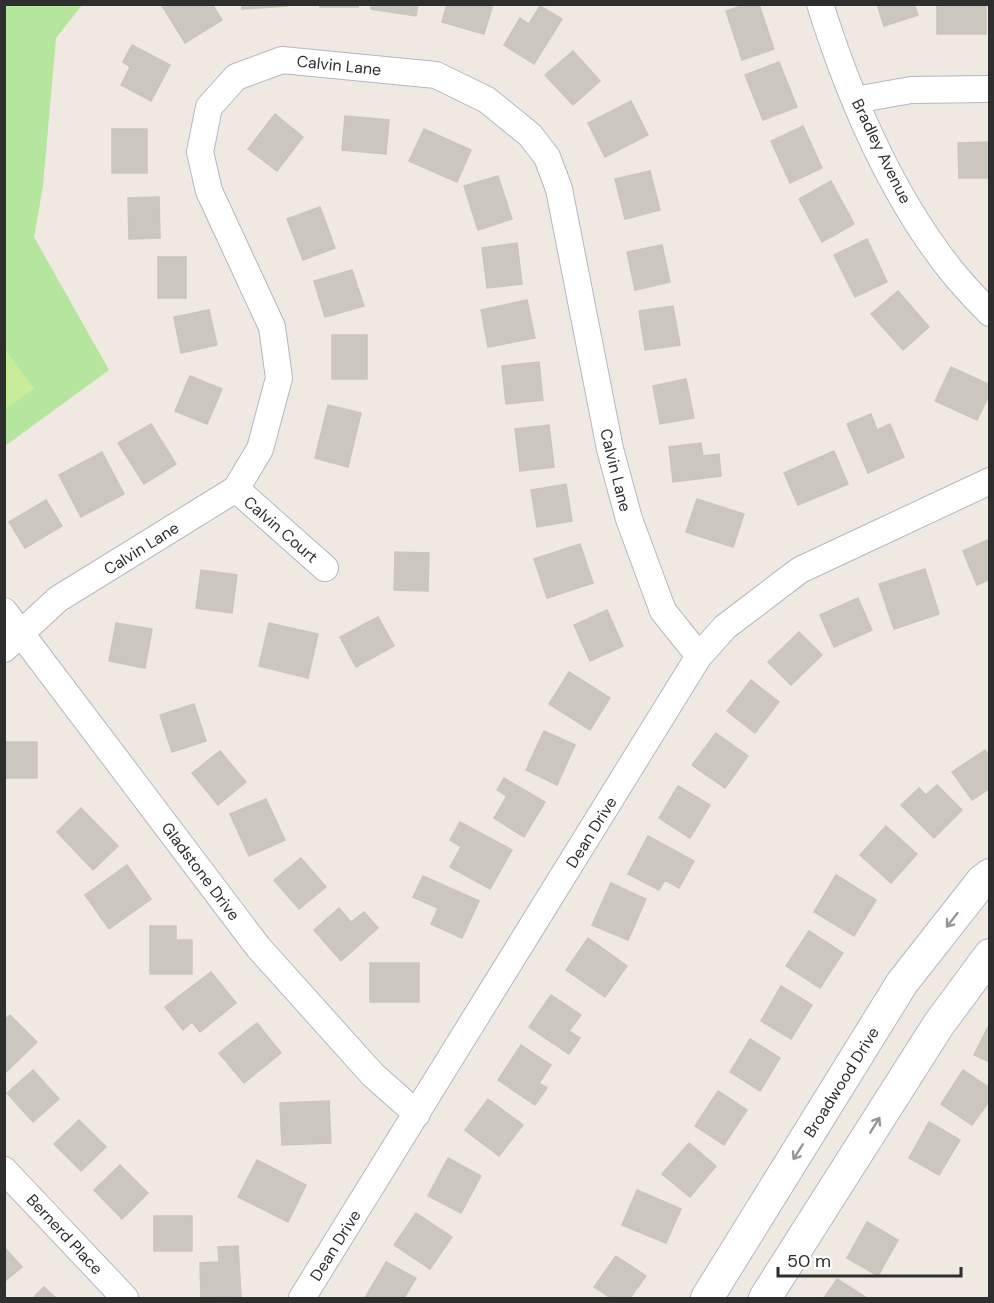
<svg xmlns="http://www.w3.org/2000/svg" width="994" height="1303" font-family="'DM Sans',sans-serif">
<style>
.green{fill:#b6e59e}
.pitch{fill:#c9ec9a}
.building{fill:#cbc7bf;stroke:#cbc5ba;stroke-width:1.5}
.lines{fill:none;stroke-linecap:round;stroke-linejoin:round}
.minor-casing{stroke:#b4b7c1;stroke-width:28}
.tertiary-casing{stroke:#b4b7c1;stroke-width:34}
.minor{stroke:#fff;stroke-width:26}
.tertiary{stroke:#fff;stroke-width:32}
.oneway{stroke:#969696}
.labels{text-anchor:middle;stroke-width:4.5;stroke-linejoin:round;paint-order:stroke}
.street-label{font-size:16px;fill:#2e2e2e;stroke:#fff}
</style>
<rect width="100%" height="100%" fill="#efe9e1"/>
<!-- green -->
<path class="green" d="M5,5h77l-26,33 -13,148 -9,51 75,133 -104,76z"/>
<!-- pitch -->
<path class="pitch" d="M4,347l30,42 -29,20h-1z"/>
<!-- building -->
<path class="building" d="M161,4h51l10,16 -37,23z
M242,4h45v2l-45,3z
M320,4h38v3h-38z
M371,4h47l-2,12 -45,-7z
M447,4h46l-9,30 -42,-12z
M747,4h12l15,45 -32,11 -16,-49z
M877,4h37l4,11 -34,11z
M937,4h49v30h-49z
M540,6l22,13 -28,45 -30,-19 16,-27 9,6z
M132,45l38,20 -19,36 -30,-16 9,-18 -7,-5z
M573,51l27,30 -27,24 -28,-30z
M779,62l18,45 -34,13 -18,-45z
M631,101l17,34 -43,22 -17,-34z
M275,114l28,23 -26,34 -29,-22z
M345,116l44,4 -3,34 -44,-4z
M803,126l19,42 -32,15 -19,-42z
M112,129h35v44h-35z
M424,129l47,21 -14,32 -48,-21z
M990,142v36h-31l-1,-35z
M650,171l10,39 -35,9 -10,-40z
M498,176l14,43 -34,11 -14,-44z
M831,181l23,43 -32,18 -23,-43z
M159,197l1,41 -31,1 -1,-41z
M320,207l15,41 -32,12 -16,-41z
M867,239l20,43 -32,15 -21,-42z
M517,243l5,41 -35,4 -5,-40z
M662,245l8,37 -35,8 -8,-38z
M158,257h28v41h-28z
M352,270l12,36 -39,11 -11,-36z
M898,291l31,36 -26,23 -32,-36z
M527,300l8,38 -47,9 -7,-37z
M673,306l7,39 -35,5 -6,-39z
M209,310l8,35 -36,8 -7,-36z
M332,335h35v44h-35z
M539,362l4,38 -37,4 -4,-38z
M951,367l39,18v8l-13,27 -42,-19z
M190,376l32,13 -15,35 -32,-13z
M686,379l8,39 -34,6 -7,-38z
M328,405l33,8 -13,54 -33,-9z
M871,414l6,16 13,-6 14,33 -36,16 -21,-49z
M151,424l25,40 -32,20 -26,-41z
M549,425l5,42 -34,4 -5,-42z
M701,443l2,13 16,-2 2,22 -48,6 -4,-35z
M834,451l14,33 -50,21 -14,-32z
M102,452l22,42 -43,23 -22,-42z
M566,484l6,37 -35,6 -6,-37z
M697,499l47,15 -11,33 -47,-15z
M46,500l16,26 -37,22 -16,-26z
M990,539v40l-13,6 -14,-34z
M580,544l13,39 -46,15 -13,-39z
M395,552l34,1 -1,38 -34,-1z
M925,569l14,45 -45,15 -15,-45z
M201,570l36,5 -5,38 -36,-5z
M858,598l14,32 -38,17 -14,-32z
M607,610l16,36 -33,15 -16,-36z
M378,617l16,29 -38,21 -16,-30z
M116,623l36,6 -7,39 -36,-7z
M269,623l49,11 -10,44 -49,-12z
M799,632l23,23 -31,30 -23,-23z
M569,672l41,26 -20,32 -41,-26z
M751,680l28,22 -24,31 -28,-22z
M194,704l12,37 -34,11 -12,-37z
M544,731l31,14 -18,40 -31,-15z
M716,733l32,23 -23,32 -33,-23z
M4,742h33v36h-33z
M985,750l5,6v32l-18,12 -20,-28z
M220,751l26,31 -28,23 -26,-32z
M504,778l41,24 -21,35 -30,-19 13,-22 -10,-6z
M937,785l25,25 -28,28 -33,-33 18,-17 7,7z
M678,786l32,19 -20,33 -31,-20z
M266,799l19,41 -36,16 -19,-42z
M81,808l37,38 -25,24 -36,-38z
M460,822l52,28 -22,39 -40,-22 11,-20 -11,-7z
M886,826l31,28 -26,29 -31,-28z
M648,836l46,25 -15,27 -14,-8 -6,10 -31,-16z
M301,858l25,29 -27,22 -25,-29z
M127,865l24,34 -42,30 -24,-34z
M836,875l40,25 -22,36 -40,-24z
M423,876l56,25 -17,37 -31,-14 7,-16 -25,-11z
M611,883l35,16 -18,41 -36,-15z
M339,908l12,14 13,-10 14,16 -37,33 -27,-31z
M150,926h26v14h16v34h-42z
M809,931l34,22 -23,35 -34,-22z
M588,938l39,28 -22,31 -39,-27z
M370,963h49v39h-49z
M211,972l25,31 -36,29 -8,-10 -9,8 -18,-23z
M781,986l31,19 -21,34 -30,-18z
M551,995l30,20 -12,16 11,7 -11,16 -40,-27z
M10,1015l27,27 -33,32v-54z
M257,1023l24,30 -37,30 -25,-30z
M990,1023v39l-16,-7z
M750,1039l30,19 -20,33 -30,-19z
M521,1045l30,20 -12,18 8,5 -12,17 -37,-25z
M33,1070l26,29 -26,23 -26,-29z
M963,1070l27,18v12l-18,25 -31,-21z
M718,1091l29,19 -23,35 -29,-19z
M488,1099l35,26 -24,31 -34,-26z
M329,1101l2,42 -49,2 -2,-42z
M79,1120l27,27 -25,24 -27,-27z
M929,1122l31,18 -21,35 -30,-17z
M689,1143l27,23 -26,31 -28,-23z
M448,1158l33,18 -20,37 -33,-17z
M257,1160l49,25 -18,37 -50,-25z
M120,1165l28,28 -26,26 -28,-29z
M637,1190l44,19 -15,34 -44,-18z
M416,1213l36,24 -22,32 -36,-24z
M154,1216h38v35h-38z
M867,1222l31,18 -20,36 -31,-18z
M238,1246l3,50 -40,2 -1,-35 19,-1 -1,-15z
M4,1247l18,20 -18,15z
M616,1256l30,20 -16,22h-19l-17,-11z
M386,1262l30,16 -12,20h-39z
M837,1279l28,18 -1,1h-40z
M44,1287l12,11h-23z"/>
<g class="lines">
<defs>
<path id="minor" d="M820,4c29,92 70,189 130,265 12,15 26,30 40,44
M855,100l56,-10 79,-1
M236,489l89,79
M4,611l254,336 115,128 44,39
M4,649l54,-50 178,-110 24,-40 19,-71 -7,-51 -63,-136 -9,-39 9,-45 27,-30 46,-17 154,15 51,25 43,35 17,22 12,32 51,260 19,70 34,92 36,45
M4,1170l121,128
M302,1298l397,-642 26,-29 75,-57 190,-89"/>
<path id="tertiary" d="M707,1298l195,-315 80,-102 8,-6
M765,1298l174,-274 51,-69"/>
</defs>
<!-- minor casing -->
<use href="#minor" class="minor-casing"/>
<!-- tertiary casing -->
<use href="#tertiary" class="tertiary-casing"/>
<!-- minor -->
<use href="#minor" class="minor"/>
<!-- tertiary -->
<use href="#tertiary" class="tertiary"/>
</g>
<!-- one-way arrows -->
<defs><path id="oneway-shaft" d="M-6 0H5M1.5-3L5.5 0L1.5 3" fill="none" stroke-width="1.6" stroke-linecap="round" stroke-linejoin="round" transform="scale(1.5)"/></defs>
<g class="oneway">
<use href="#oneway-shaft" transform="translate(952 920) rotate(128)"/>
<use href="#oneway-shaft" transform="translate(875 1125) rotate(-58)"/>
<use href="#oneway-shaft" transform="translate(798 1152) rotate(122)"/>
</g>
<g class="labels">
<!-- street labels -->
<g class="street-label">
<text transform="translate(339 65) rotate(6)" y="6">Calvin Lane</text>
<text transform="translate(882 151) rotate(64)" y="6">Bradley Avenue</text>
<text transform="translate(616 470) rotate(76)" y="6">Calvin Lane</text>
<text transform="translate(281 529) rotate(41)" y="6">Calvin Court</text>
<text transform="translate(141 548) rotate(-32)" y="6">Calvin Lane</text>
<text transform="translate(591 832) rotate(-58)" y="6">Dean Drive</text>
<text transform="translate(201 871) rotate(53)" y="6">Gladstone Drive</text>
<text transform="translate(841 1082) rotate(-58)" y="6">Broadwood Drive</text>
<text transform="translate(65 1234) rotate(47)" y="6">Bernerd Place</text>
<text transform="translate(335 1245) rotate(-58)" y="6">Dean Drive</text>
</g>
</g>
<!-- border -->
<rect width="994" height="1303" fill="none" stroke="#2e2e2e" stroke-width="12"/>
<!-- scale -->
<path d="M778 1267v9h183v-9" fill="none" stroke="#2e2e2e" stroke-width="3"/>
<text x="787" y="1267" font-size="18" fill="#2e2e2e" stroke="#ffffff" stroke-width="4.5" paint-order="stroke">50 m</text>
</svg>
